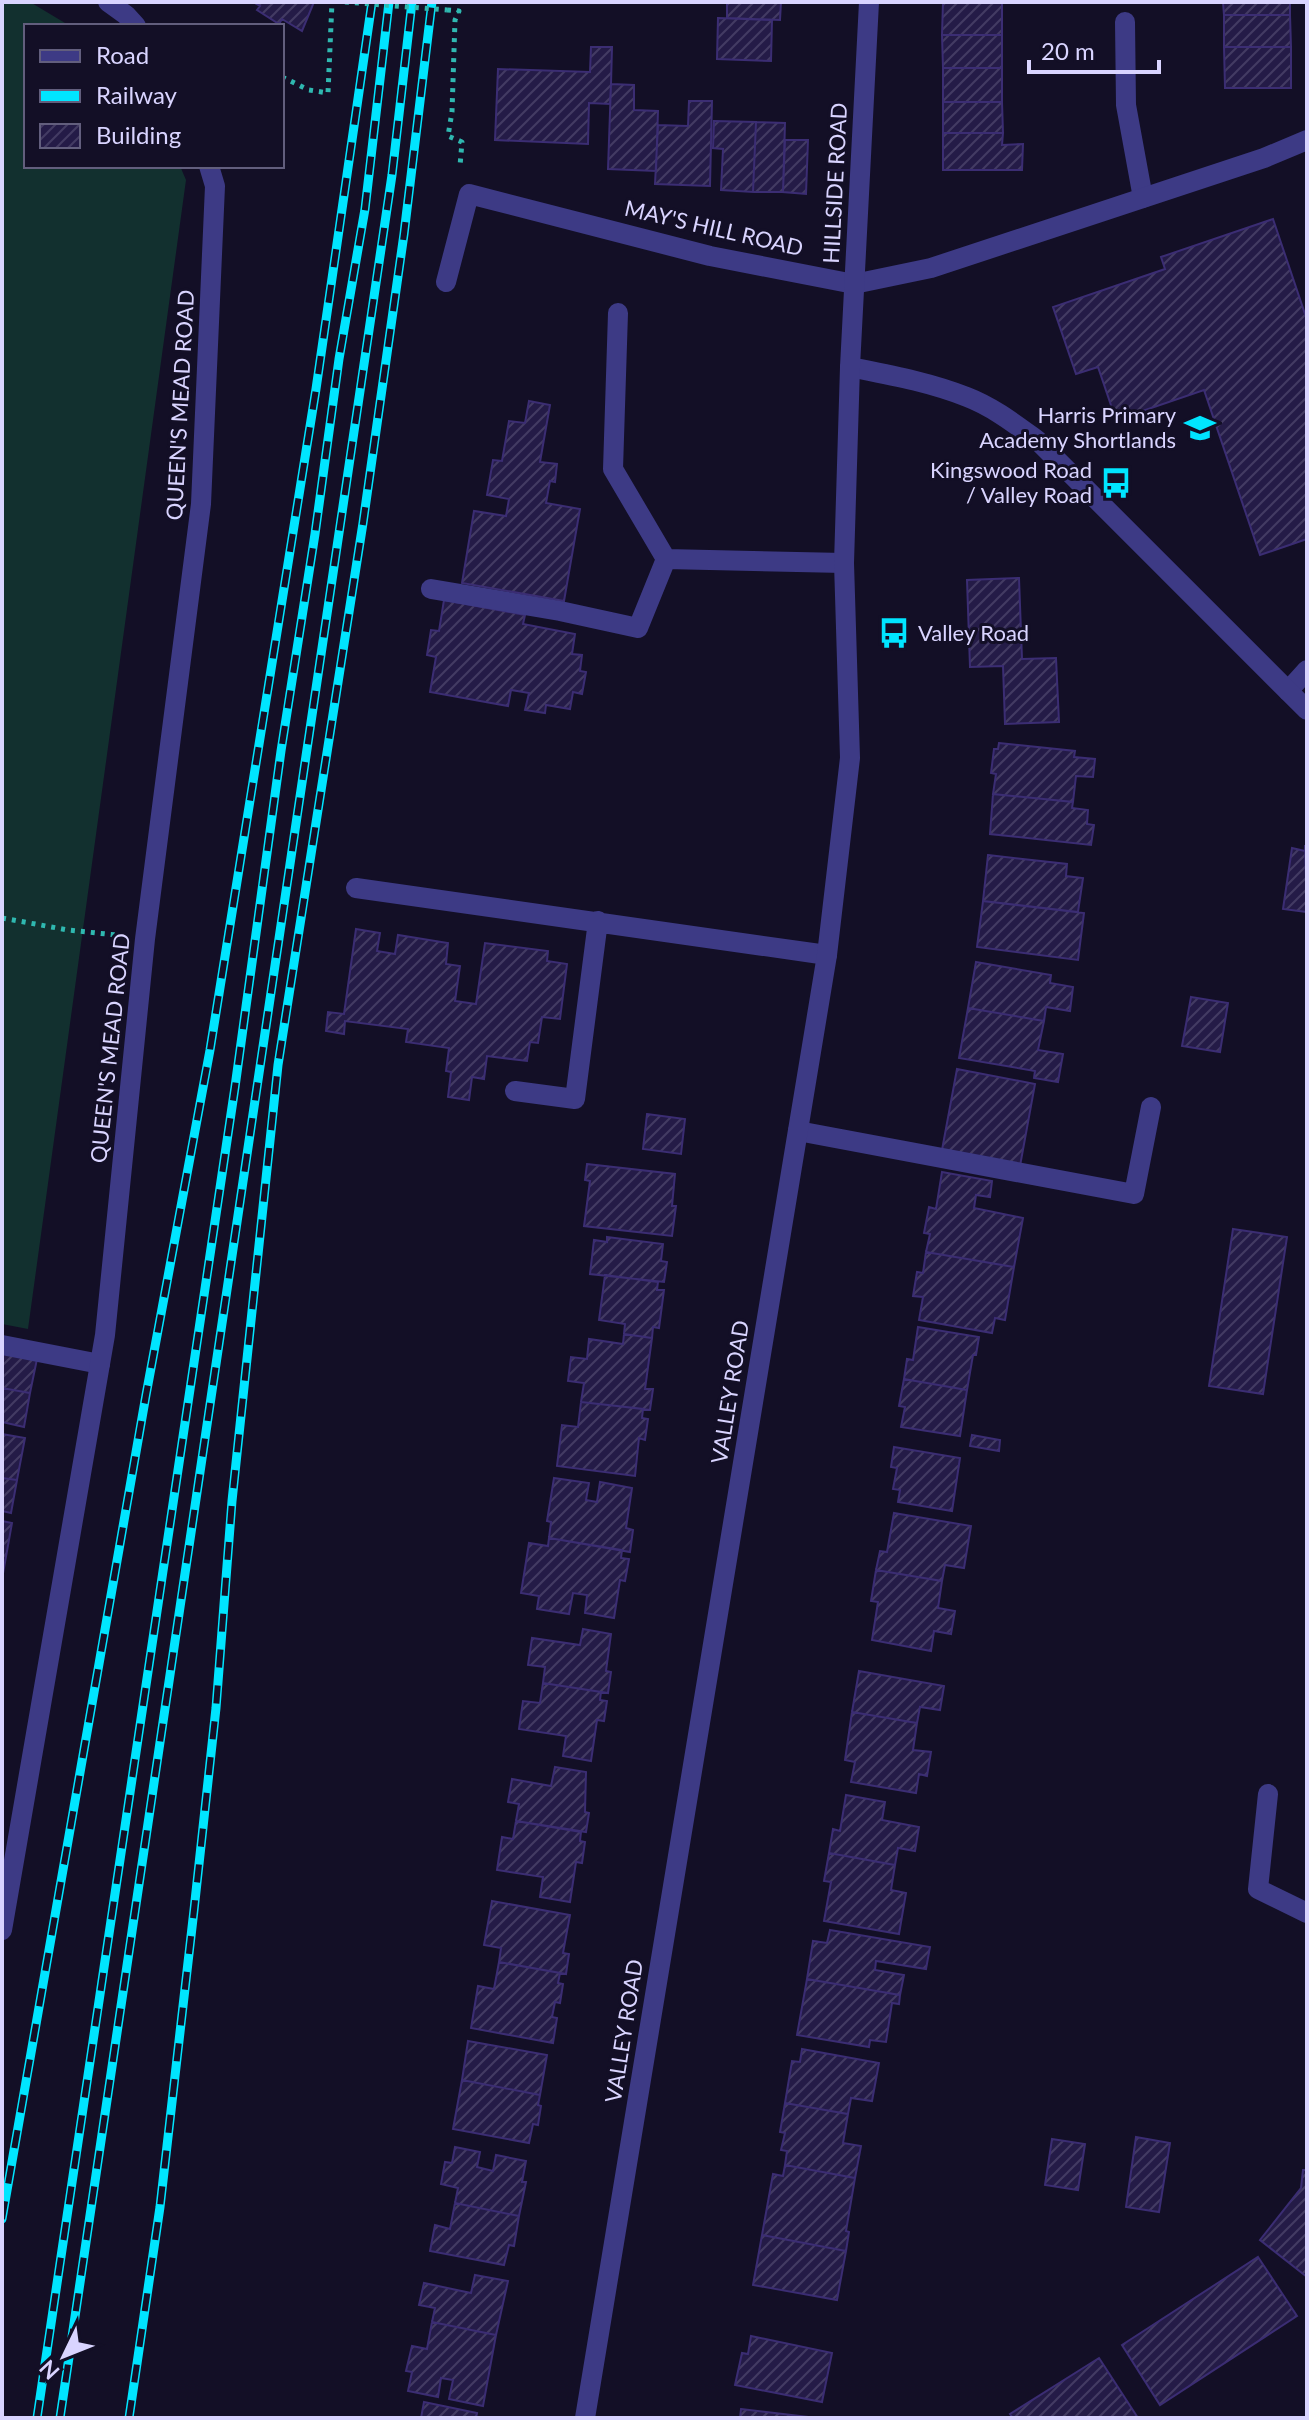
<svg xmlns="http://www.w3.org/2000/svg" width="1309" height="2420" font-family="Lato,sans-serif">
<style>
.grass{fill:#12302f}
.building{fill:url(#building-hatch);stroke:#3b2d73;stroke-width:2}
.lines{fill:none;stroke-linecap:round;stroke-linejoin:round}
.path{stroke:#2fb8b0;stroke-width:5;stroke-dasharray:4 6;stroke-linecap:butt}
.service{stroke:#3d3a85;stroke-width:20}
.minor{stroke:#3d3a85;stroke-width:20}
.tertiary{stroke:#3d3a85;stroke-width:20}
.rail-casing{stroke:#00e5ff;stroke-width:9}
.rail{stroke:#130f26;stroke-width:6;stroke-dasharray:18;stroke-linecap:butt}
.path-bridge{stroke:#2fb8b0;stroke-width:5;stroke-dasharray:4 6;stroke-linecap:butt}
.labels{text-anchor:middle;stroke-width:6;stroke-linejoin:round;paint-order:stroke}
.street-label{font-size:22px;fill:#d9d4ff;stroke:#130f26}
.poi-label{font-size:22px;fill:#d9d4ff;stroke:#130f26;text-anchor:end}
</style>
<defs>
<pattern id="building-hatch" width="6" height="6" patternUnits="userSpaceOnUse" patternTransform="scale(2)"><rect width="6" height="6" fill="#241b47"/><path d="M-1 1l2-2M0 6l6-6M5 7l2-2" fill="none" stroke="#433b63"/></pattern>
</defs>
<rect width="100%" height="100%" fill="#130f26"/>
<!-- grass -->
<path class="grass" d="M2,2h28l40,24h-44v140h154l6,14 -158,1149 -26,-5z"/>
<!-- building -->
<path class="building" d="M253,2h61l-12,29 -20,-12 -3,5 -22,-14 3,-4z
M727,2h54l-1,18 -53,-2z
M943,2h59v33h-60z
M1223,2h67v13h-66z
M1224,15h66l1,32h-67z
M718,18l54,2 -1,41 -54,-2z
M942,35h60v33h-59z
M591,47h21l-1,37 -1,20 -21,-1 -1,41 -93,-4 3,-71 92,3z
M1224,47h67v41h-66z
M943,68h59v34h-59z
M611,84l23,1v25l24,1 -2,60 -48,-2z
M689,101h23l-2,85 -55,-2 3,-59 30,1z
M943,102h59l1,31h-60z
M714,121l42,1 -3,70 -32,-2 2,-41 -10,-1z
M756,122l29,1 -2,69h-30z
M943,133h60l-1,12 21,-1 -1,26h-79z
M785,140h23l-2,54 -23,-2z
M1273,219l34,101v219l-47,16 -56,-165 -88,30 -18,-53 -22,7 -23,-67 112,-38 -4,-12z
M529,401l21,4 -10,57 17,2 -2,18 -5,-1 -4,22 34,6 -16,92 -102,-18 12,-72 32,5 3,-17 -22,-4 6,-35 9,1 7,-40 16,2z
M1019,578l3,81 34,-1 3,64 -54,2 -2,-58 -33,1 -3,-87z
M444,600l81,15 -2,9 52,10 -3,20 10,1 -2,16 6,1 -4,22 -9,-2 -3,17 -24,-4 -1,8 -20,-3 4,-17 -18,-3 -3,16 -78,-14 6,-35 -9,-2 4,-25 8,1z
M999,743l76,8 -1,6 21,2 -2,18 -17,-1 -3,26 -80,-8 3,-20 -5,-1 3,-24h4z
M993,794l80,8 -1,6 16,2 -1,14 7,1 -3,20 -101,-11z
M1305,845l2,67 -24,-3 9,-61 13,3z
M988,855l79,9 -1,12 17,2 -5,34 -95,-11z
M983,901l101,12 -6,47 -101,-13z
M356,929l24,4 -3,18 18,3 3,-19 50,8 -2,21 14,2 -5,35 21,3 9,-61 63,8 -1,10 20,3 -7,55 -18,-2 -4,26 -8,-1 -3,19 -40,-5 -3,23 -12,-2 -3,23 -21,-3 3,-25 -5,-1 3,-23 -43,-6 2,-13 -63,-8 -1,13 -18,-3 2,-19 16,2z
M976,962l75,13 -1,8 23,4 -3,24 -24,-4 -2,14 -76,-13z
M1191,997l37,6 -8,49 -38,-6z
M968,1008l76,13 -6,29 25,4 -5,28 -24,-4 1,-7 -76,-13z
M957,1069l78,15 -15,82 -78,-16z
M647,1114l38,5 -4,35 -38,-5z
M587,1164l88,10 -3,32h4l-4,30 -88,-10 6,-45 -5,-1z
M942,1172l50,9 -2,16 -14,-2 -2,13 49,10 -9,49 -88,-15 4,-18 -6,-1 5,-26 7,2z
M1233,1229l54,8 -24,157 -54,-8z
M607,1237l56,7 -2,17 6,1 -3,20 -74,-8 4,-34 13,2z
M926,1252l88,15 -9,53 -10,-2 -3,15 -73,-13 4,-23 -10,-1 4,-24 6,1z
M605,1275l53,7 -1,8h7l-5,38 -6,-1 -1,11 -28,-4 1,-10 -26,-4z
M918,1327l61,10 -3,18h-3l-6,35 -63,-11 3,-20 6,1z
M624,1334l28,4 -7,51h8l-3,21 -69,-8 3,-19 -16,-2 3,-24 16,2 2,-20 34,5z
M2,1352l35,7 -7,34 -28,-5z
M904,1379l63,11 -7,46 -59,-9 4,-20 -6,-1z
M2,1388l28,5 -6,34 -22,-5z
M581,1402l62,7 -1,9 6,1 -3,21 -6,-2 -4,38 -78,-10 5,-41 16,2z
M2,1434l23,4 -8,42 -15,-2z
M972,1435l28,5 -1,11 -29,-5z
M894,1447l66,11 -8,53 -54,-9 2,-12 -7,-1 4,-21 -6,-1z
M2,1478l15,2 -6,33 -9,-2z
M554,1478l35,5 -3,17 11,2 3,-20 32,6 -6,40 7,2 -3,22 -81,-14 2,-16 -4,-1z
M894,1513l77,13 -7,42 -19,-3 -3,16 -66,-11 4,-19 7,1z
M2,1521l10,2 -10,56z
M549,1538l73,12 -1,8 8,1 -4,22 -5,-1 -6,38 -29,-5 2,-18 -14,-2 -4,21 -32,-5 2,-13 -18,-3 8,-50 19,3z
M876,1570l66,11 -4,27 17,3 -4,23 -17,-3 -3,20 -59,-11 6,-38 -7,-1z
M583,1629l28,5 -5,37 5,1 -3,21 -65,-10 2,-16 -17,-2 4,-27 48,7z
M859,1671l85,15 -4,24 -20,-3 -3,16 -65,-11z
M543,1683l58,9 -1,8 7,1 -3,20 -7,-1 -6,41 -28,-5 3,-20 -47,-7 4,-28 17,2z
M852,1712l65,11 -4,27 18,2 -4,24 -8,-2 -3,19 -65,-11 4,-20 -10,-2z
M555,1767l31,5 -1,40 4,1 -3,19 -70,-11 3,-17 -11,-2 4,-23 39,7z
M846,1795l39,7 -3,18 37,7 -4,24 -17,-3 -3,17 -66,-12 4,-24 7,2z
M516,1821l65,11 -1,9 5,1 -3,21 -6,-1 -6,40 -30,-5 3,-20 -46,-7 5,-33 11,2z
M829,1853l66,12 -4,25 15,3 -7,41 -75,-13 7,-39 -7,-1z
M492,1901l78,14 -7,38 6,1 -3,20 -67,-12 2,-14 -17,-3z
M830,1930l100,17 -4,22 -50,-8 -1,9 29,5 -4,20 -93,-16 6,-38 14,2z
M499,1962l61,11 -2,10 5,1 -3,19 -5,-1 -3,15 5,1 -4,25 -82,-15 7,-42 16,3z
M807,1979l93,16 -1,9 -7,-1 -6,39 -16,-2 -1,7 -72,-12z
M468,2041l79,14 -7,40 -78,-15z
M802,2049l77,14 -7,38 -21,-3 -3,16 -63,-11 7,-42 8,1z
M462,2080l78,15 -2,10 3,1 -3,19 -5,-1 -4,19 -76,-14z
M785,2103l63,11 -5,29 18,3 -6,32 -70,-13 2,-14 -6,-1 4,-17 -5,-1z
M1136,2137l34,6 -11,69 -33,-5z
M1052,2139l33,5 -7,46 -33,-5z
M455,2147l25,5 -3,15 16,4 3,-16 30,6 -4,21h4l-7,34 -64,-13 3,-15 -17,-4 4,-22 7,1z
M785,2165l70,13 -9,53 3,1 -3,19 -84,-16 11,-61 10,2z
M1303,2170h4v107l-47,-37 41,-52z
M455,2203l64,13 -5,30 -5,-1 -5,20 -74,-14 5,-26 15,4z
M762,2235l84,16 -9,49 -84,-15z
M1258,2257l39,59 -137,89 -38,-60z
M475,2275l33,6 -12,54 -64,-13 3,-14 -16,-3 5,-22 47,10z
M432,2322l64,13 -13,71 -34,-7 4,-19 -12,-2 -3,19 -30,-6 4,-19 -6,-1 6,-25 15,3z
M751,2336l81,17 -10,49 -87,-17 7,-32 6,1z
M1099,2358l39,60h-125l-3,-4z
M424,2402l53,11 -1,5h-55z
M741,2409l76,9h-77z"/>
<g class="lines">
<!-- path -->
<path class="path" d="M447,10l12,1 -4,9 -3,92 -4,24 14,6 -2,24
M282,77l27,13 19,3 4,-91
M2,918l66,12 48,5"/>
<!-- service -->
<path class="service" d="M1125,22l1,83 17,93
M1288,691l19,-21
M356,888l471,67
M515,1091l60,8 23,-178
M798,1131l336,63 17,-87
M2,1345l98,19"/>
<!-- minor -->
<path class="minor" d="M108,2l18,13 10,11
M446,282l23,-88 241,62 144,28 77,-16 333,-110 43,-18
M618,313l-5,156 53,90 178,4
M850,367c40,8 79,15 117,30 26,10 48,27 70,43l270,270
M431,589l129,22 78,17 28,-69
M1268,1794l-10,95 49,24
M2,1930l103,-595 40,-396 56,-435 14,-318 -6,-20"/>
<!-- tertiary -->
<path class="tertiary" d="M585,2418l242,-1463 23,-197 -6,-195 6,-196 19,-365"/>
<defs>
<path id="rail" d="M2,2219l144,-824 64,-345 106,-661 56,-387
M37,2418l198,-1331 46,-336 34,-217 24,-175 26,-150 24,-207
M60,2418l332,-2243 20,-173
M129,2418l31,-211 34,-297 22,-202 16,-207 46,-436 85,-542 41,-289 28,-232"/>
</defs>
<!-- rail casing -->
<use href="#rail" class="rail-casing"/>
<!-- rail -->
<use href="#rail" class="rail"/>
<!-- path-bridge -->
<path class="path-bridge" d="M345,2l102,8"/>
</g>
<!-- icons -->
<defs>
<symbol id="school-bare" viewBox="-9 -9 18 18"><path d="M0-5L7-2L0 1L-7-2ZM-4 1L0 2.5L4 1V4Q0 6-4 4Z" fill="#00e5ff" stroke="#130f26" stroke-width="2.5" paint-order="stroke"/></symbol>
<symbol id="bus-bare" viewBox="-9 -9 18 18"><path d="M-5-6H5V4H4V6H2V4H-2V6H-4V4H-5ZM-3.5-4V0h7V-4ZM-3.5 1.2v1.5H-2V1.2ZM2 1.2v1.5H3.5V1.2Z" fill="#00e5ff" stroke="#130f26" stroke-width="2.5" paint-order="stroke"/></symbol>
</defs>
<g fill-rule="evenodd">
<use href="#school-bare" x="1178" y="406" width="44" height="44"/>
<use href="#bus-bare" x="1094" y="461" width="44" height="44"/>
<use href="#bus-bare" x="872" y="611" width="44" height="44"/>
</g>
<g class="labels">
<!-- street labels -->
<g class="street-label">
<text transform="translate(835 183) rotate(-87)" y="8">HILLSIDE ROAD</text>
<text transform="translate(714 228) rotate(13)" y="8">MAY'S HILL ROAD</text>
<text transform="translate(180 405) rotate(-87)" y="8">QUEEN'S MEAD ROAD</text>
<text transform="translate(110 1048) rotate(-84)" y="8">QUEEN'S MEAD ROAD</text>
<text transform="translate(730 1392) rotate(-81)" y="8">VALLEY ROAD</text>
<text transform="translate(624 2031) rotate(-81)" y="8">VALLEY ROAD</text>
</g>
<!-- poi labels -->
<g class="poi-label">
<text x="1176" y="423">Harris Primary<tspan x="1176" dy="25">Academy Shortlands</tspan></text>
<text x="1092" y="478">Kingswood Road<tspan x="1092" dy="25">/ Valley Road</tspan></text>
<text x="918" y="641" text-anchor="start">Valley Road</text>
</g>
</g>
<!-- border -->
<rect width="1309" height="2420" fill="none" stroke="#d9d4ff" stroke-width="8"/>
<!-- legend -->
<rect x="24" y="24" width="260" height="144" fill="#130f26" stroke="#625e7d" stroke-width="2"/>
<rect x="40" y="50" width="40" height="12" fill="#3d3a85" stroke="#625e7d" stroke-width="2"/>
<text x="96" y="64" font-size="24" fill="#d9d4ff">Road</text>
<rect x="40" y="90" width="40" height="12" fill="#00e5ff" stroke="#625e7d" stroke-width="2"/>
<text x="96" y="104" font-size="24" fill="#d9d4ff">Railway</text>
<rect x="40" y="124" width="40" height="24" fill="url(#building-hatch)" stroke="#625e7d" stroke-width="2"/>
<text x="96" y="144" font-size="24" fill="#d9d4ff">Building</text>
<!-- north arrow -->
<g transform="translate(64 2356) rotate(227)" stroke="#130f26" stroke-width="6" paint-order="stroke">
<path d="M0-6L14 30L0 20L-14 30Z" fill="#d9d4ff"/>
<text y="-12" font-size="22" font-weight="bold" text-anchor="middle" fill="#d9d4ff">N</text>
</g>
<!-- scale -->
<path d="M1029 60v12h130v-12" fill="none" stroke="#d9d4ff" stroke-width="4"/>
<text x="1041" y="60" font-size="24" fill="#d9d4ff" stroke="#130f26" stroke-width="6" paint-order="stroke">20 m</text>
</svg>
